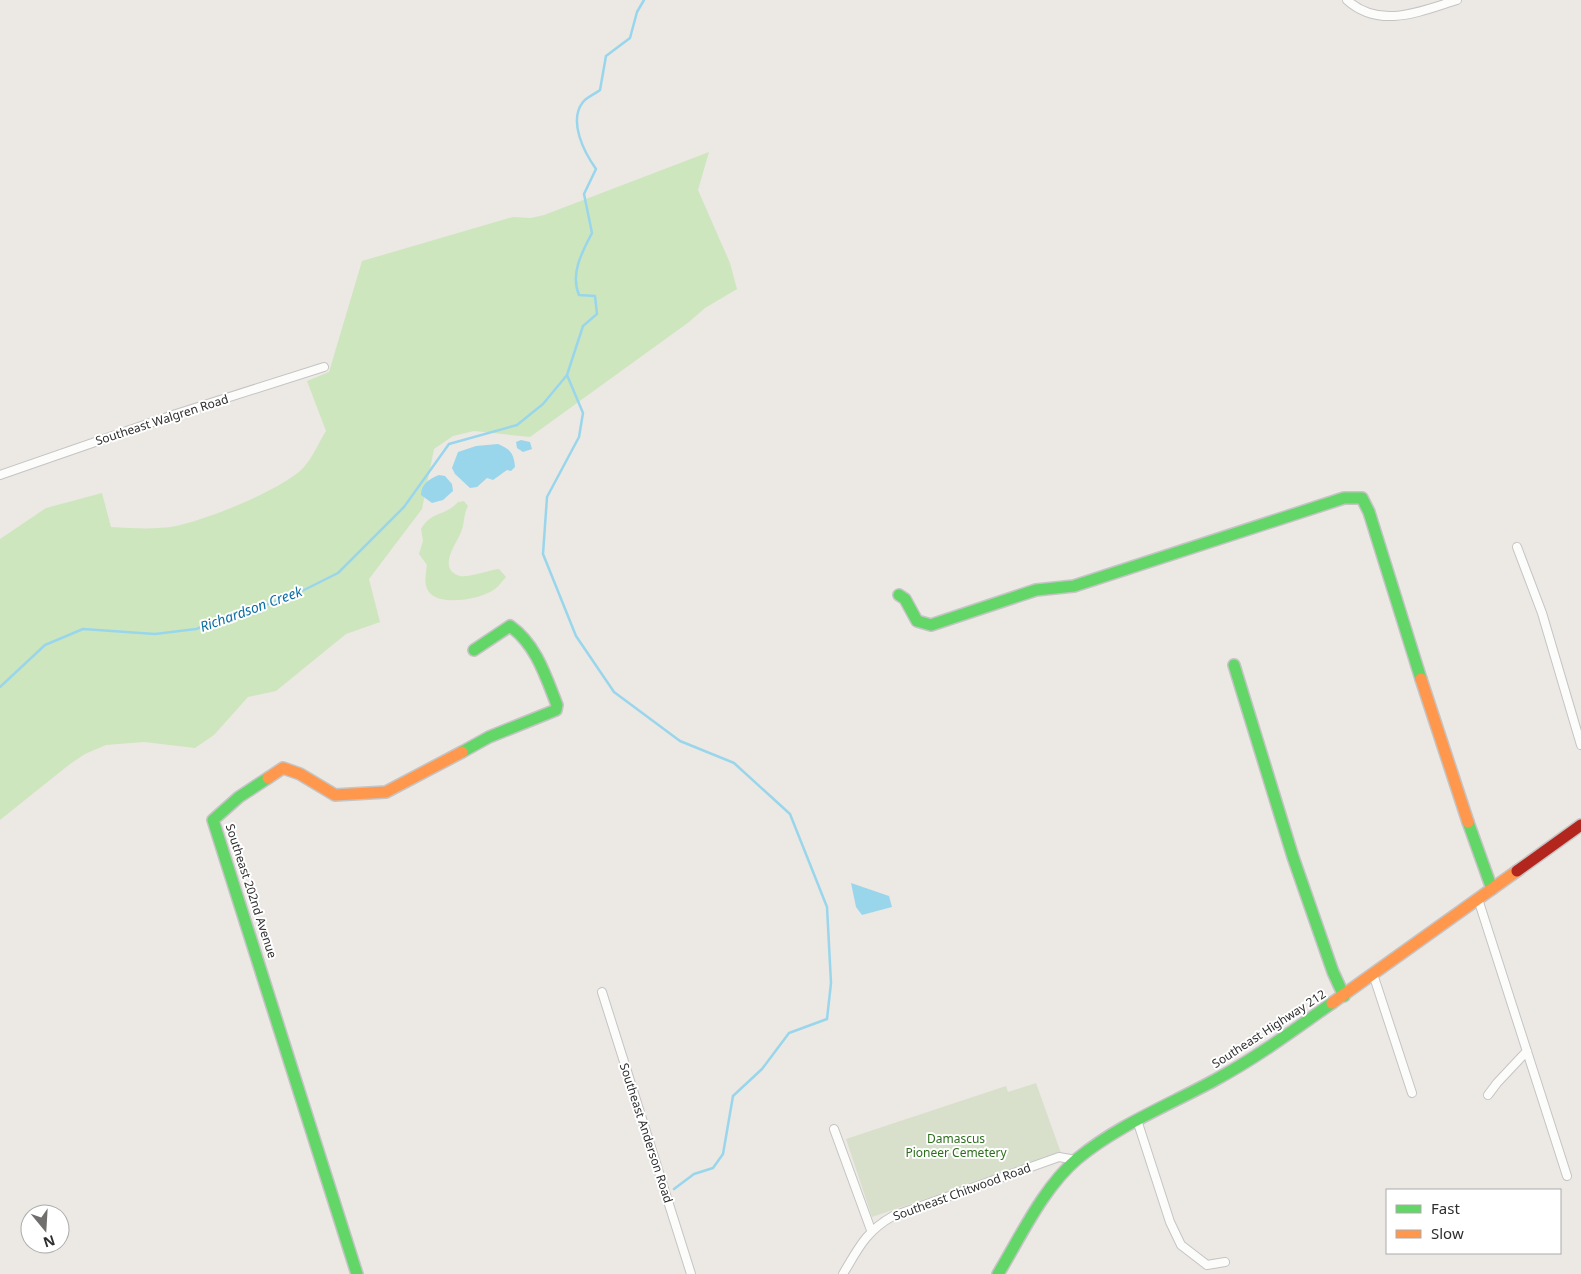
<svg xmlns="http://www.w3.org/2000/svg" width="1581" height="1274" font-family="'Noto Sans',sans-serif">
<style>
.green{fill:#cee6be}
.cemetery{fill:#d8e0cc}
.water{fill:#99d6ec}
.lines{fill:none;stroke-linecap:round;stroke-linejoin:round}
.stream{stroke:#99d6ec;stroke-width:2.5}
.street-casing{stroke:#c5c4c5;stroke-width:10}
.fast-casing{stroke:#c5c4c5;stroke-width:14}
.slow-casing{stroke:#c5c4c5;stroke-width:14}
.jam-casing{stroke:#c5c4c5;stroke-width:14}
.street{stroke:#fcfcfb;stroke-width:8}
.fast{stroke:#63d668;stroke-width:11}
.slow{stroke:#ff974d;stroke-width:11}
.jam{stroke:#b3261e;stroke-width:11}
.labels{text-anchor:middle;stroke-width:4;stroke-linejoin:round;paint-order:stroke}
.street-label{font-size:12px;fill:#2e2e2e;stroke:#fff}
.park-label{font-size:12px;fill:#2c6e1b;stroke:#fff}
.water-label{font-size:14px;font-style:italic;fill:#0d6fa3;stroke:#fff}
</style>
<rect width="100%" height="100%" fill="#ece8e4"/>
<!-- green -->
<path class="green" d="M709,152l-11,38 32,73 7,26 -32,19 -16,14 -159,115 -56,-6 -21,5 -19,13 -12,60 -53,70 11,43 -34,12 -70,57 -28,6 -34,38 -19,13 -51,-6 -38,3 -21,9 -15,10 -70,56v-281l46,-31 56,-15 9,34c22,1 43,3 65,-1 30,-6 108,-37 128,-59 9,-10 15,-25 22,-36l-19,-50 22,-9 33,-111 151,-44 18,1 13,-3z
M464,501l4,5c-5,10 -3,17 -7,26 -4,11 -25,37 -1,44 8,2 29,-6 39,-7l7,8c-4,4 -7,9 -11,12 -13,10 -55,18 -66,3 -6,-8 -3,-19 -2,-27l-8,-11 4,-13 -2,-12c10,-18 25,-13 37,-27z"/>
<!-- cemetery -->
<path class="cemetery" d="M1036,1083l25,70 -189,64 -26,-78 160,-53 2,6z"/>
<!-- water -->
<path class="water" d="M521,440l9,2 2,7 -9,3 -6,-4 -1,-6z
M498,444c12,5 16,9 17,23l-4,4 -4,-1 -14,10 -6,-2 -10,9 -7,1 -15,-14 -3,-6 6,-16 18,-6z
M439,475l6,1 7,8 1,7 -10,9 -11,3 -11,-8c0,-11 8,-16 18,-20z
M851,883l38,13 3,11 -30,8 -6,-8z"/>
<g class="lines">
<!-- stream -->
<path class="stream" d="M567,375l16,38 -4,24 -32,60 -4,57 33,82 38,56 66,49 54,22 56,51 37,93 4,76 -4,36 -38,14 -27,36 -29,27 -10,58 -10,14 -19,6 -20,15
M0,687l45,-42 38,-16 72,5 41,-5 98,-34 44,-22 66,-66 45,-63 68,-19 26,-21 24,-29 16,-49 14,-12 -2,-18 -16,-1c-9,-21 3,-43 13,-62l-8,-39 12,-25c-12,-17 -28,-48 -13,-67 4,-5 12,-8 17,-12l6,-34 24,-18 7,-26 7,-12"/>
<defs>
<path id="street" d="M1347,0c33,30 74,11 110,0
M0,475l176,-61 148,-47
M1517,547l25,66 39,132
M1478,899l89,277
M1373,974l39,119
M602,992l89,282
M1488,1095l9,-12 30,-32
M1137,1120l33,102 11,23 26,20 18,-3
M834,1129l37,101
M843,1274c15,-25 23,-43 50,-58l166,-59 17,3"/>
<path id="fast" d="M899,595l6,4 12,22 14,4 105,-35 38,-4 270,-88h18l7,14 52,167
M1234,665l59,192 40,115 11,24
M462,752l27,-15 67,-27 1,-5c-11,-28 -21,-61 -47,-79l-36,24
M268,778l-29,19 -26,23 144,454
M1468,822l24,67
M998,1274c23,-38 45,-86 79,-115 41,-34 92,-54 138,-79 41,-22 79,-50 117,-77"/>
<path id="slow" d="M1421,679l47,143
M268,778l15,-10 17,6 35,21 51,-3 76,-40
M1332,1003l185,-132"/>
<path id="jam" d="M1517,871l64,-46"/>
</defs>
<!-- street casing -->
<use href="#street" class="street-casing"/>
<!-- fast casing -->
<use href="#fast" class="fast-casing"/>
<!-- slow casing -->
<use href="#slow" class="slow-casing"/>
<!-- jam casing -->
<use href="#jam" class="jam-casing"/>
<!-- street -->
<use href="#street" class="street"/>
<!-- fast -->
<use href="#fast" class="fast"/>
<!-- slow -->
<use href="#slow" class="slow"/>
<!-- jam -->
<use href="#jam" class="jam"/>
</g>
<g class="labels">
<!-- street labels -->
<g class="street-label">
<text transform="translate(162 420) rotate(-18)" y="4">Southeast Walgren Road</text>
<text transform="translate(251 891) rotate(72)" y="4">Southeast 202nd Avenue</text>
<text transform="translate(1269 1029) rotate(-33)" y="4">Southeast Highway 212</text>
<text transform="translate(646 1133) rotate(72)" y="4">Southeast Anderson Road</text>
<text transform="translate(962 1192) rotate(-20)" y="4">Southeast Chitwood Road</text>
</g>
<!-- park labels -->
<g class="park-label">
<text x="956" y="1143">Damascus<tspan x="956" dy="14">Pioneer Cemetery</tspan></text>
</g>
<!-- water labels -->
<g class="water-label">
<text transform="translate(251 609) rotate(-20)" y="5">Richardson Creek</text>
</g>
</g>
<!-- legend -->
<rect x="1386" y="1189" width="175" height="65" fill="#ffffff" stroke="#ababab"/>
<rect x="1396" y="1205" width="25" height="8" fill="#63d668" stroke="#ababab"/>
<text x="1431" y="1214" font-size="15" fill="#2e2e2e">Fast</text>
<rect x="1396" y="1230" width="25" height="8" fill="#ff974d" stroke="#ababab"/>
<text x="1431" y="1239" font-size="15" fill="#2e2e2e">Slow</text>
<!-- north arrow -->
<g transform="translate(45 1229) rotate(162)"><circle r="24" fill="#ffffff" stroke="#ababab"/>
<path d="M0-4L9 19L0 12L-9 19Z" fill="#706f6e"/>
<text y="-8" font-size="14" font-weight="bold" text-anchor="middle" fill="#2e2e2e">N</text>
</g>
</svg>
